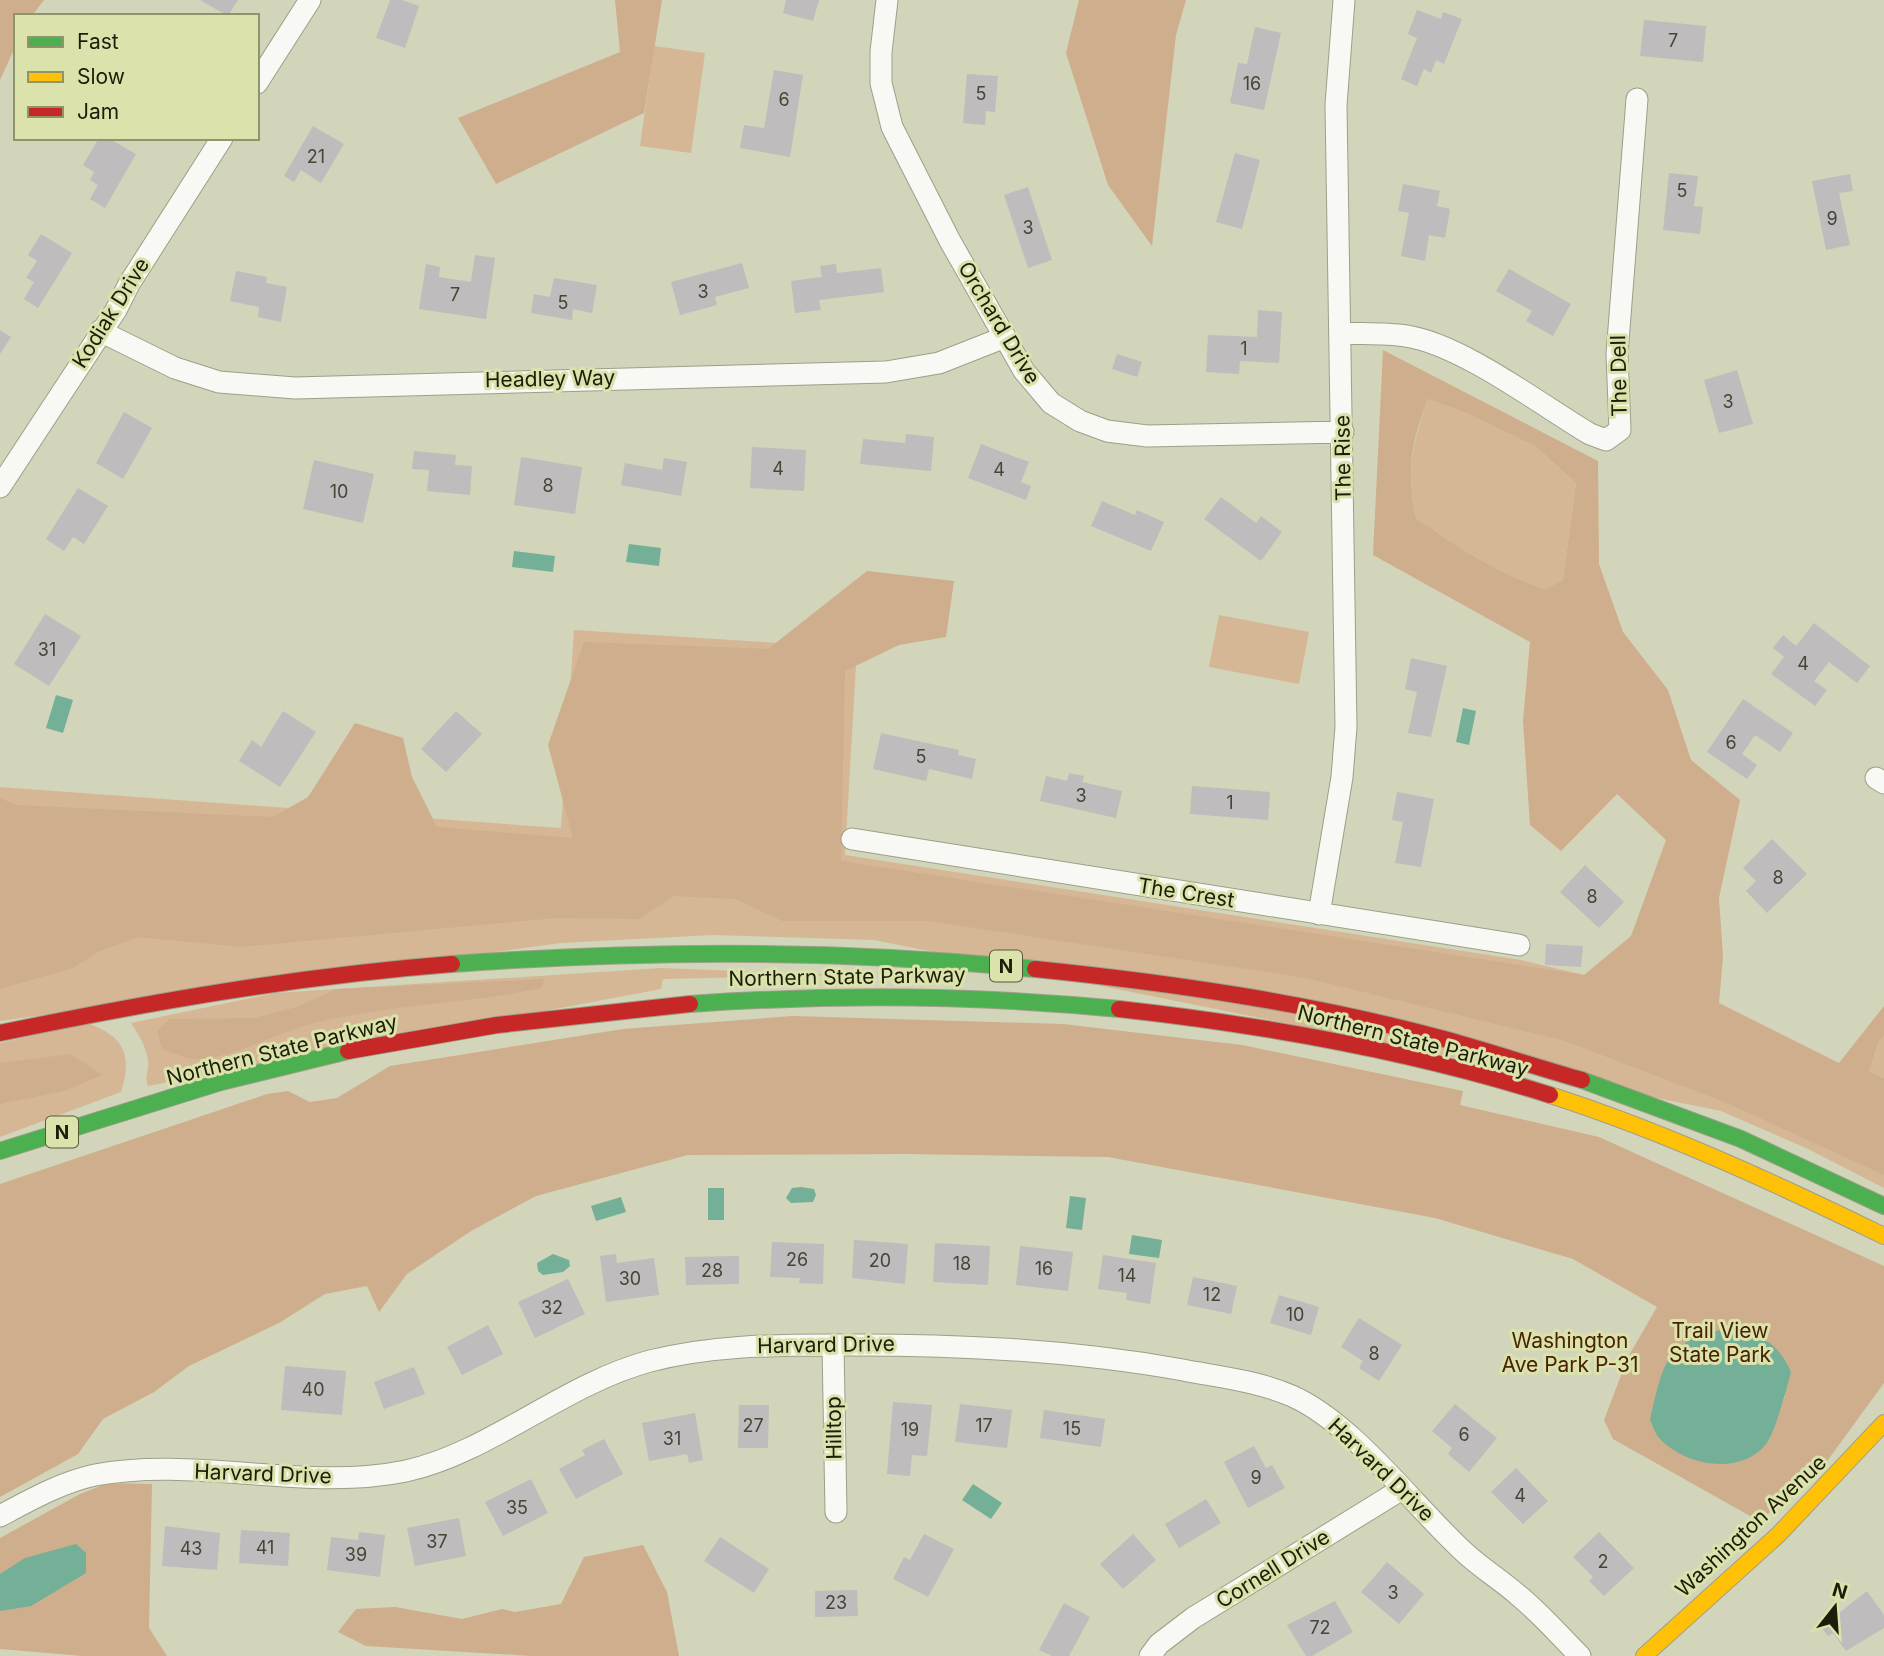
<svg xmlns="http://www.w3.org/2000/svg" width="1884" height="1656" font-family="Inter,sans-serif">
<style>
.green{fill:#d5b796}
.forest{fill:#ceae8c;fill-rule:evenodd}
.water{fill:#73b097}
.building{fill:#bebcbc}
.lines{fill:none;stroke-linecap:round;stroke-linejoin:round}
.street-casing{stroke:#9d9f89;stroke-width:23}
.fast-casing{stroke:#9d9f89;stroke-width:18}
.slow-casing{stroke:#9d9f89;stroke-width:18}
.jam-casing{stroke:#9d9f89;stroke-width:18}
.street{stroke:#f8f9f4;stroke-width:21}
.fast{stroke:#4caf50;stroke-width:16}
.slow{stroke:#ffc107;stroke-width:16}
.jam{stroke:#c62828;stroke-width:16}
.labels{text-anchor:middle;stroke-width:6;stroke-linejoin:round;paint-order:stroke}
.number-label{font-size:18px;fill:#444636}
.shield{fill:#dbe2ac;stroke:#55593a;stroke-width:2}
.shield-label{font-size:19px;font-weight:bold;fill:#1c1e09}
.street-label{font-size:21px;fill:#1c1e09;stroke:#dbe2ac}
.park-label{font-size:21px;fill:#492203;stroke:#dbe2ac}
</style>
<rect width="100%" height="100%" fill="#d2d5b9"/>
<!-- green -->
<path class="green" d="M654,46l51,7 -14,100 -51,-7z
M1428,399l38,14 69,33 41,37 -13,97 -18,9c-48,-16 -88,-42 -129,-71 -10,-47 -4,-74 12,-119z
M1219,615l90,17 -10,52 -90,-17z
M574,630l283,18 -12,207 676,105 63,15 300,138v75l-76,-39 -87,-38 -847,-171 -161,-5 -152,8 -561,78v-234l561,41z
M661,968l181,7 -179,4 -2,10 -513,97c-4,-9 1,-15 0,-24 -1,-14 -9,-27 -17,-39l144,-30z
M87,1023c37,13 46,32 34,69l-121,45v-94z
M1884,1036v42l-15,-7 10,-30z"/>
<!-- forest -->
<path class="forest" d="M0,0h44l-12,16h-16v29l-16,35z
M615,0h47l-18,113 -148,71 -38,-66 162,-66z
M1079,0h107l-10,35 -24,211 -44,-61 -42,-132z
M1383,350l215,111 1,103 24,68 45,58 23,70 49,40 -21,98 4,58 -4,47 120,60 45,-57v30l-5,5 -10,30 15,7v97l-157,-72 -162,-62 -259,-63 -378,-57h-146l-46,-22 -62,-3 -35,23 -82,-1 -317,29 -102,-10 -38,14 -27,17 -73,21v-191l16,7 257,12 35,-20 47,-74 48,15 9,39 25,50 136,11 -25,-93 36,-103 184,7 99,-78 87,10 -8,56 -47,8 -54,26 -4,190 743,114 47,-39 35,-96 -49,-46 -56,57 -31,-26 -7,-104 7,-79 -157,-87zM1428,399l38,14 69,33 41,37 -13,97 -18,9c-48,-16 -88,-42 -129,-71 -10,-46 -5,-76 12,-119z
M544,979l-2,9c-75,16 -152,16 -227,35 -38,9 -78,34 -117,36 -11,1 -26,-7 -36,-10l-5,-18 13,-12 84,-1 43,-11 40,-18z
M792,1016l271,8 179,21 221,46 -3,14 139,32 285,129v117l-67,92 -58,46 -146,-82 -9,-19 24,-63 29,-50 -84,-48 -138,-41 -327,-61 -202,-3 -218,1 -152,41 -65,35 -64,43 -28,38 -12,-26 -42,8 -46,29 -90,43 -35,26 -51,27 -25,35 -78,43v-313l267,-90 21,-3 22,11 27,-4 53,-32 233,-37zM1663,1370l122,26 -17,46 -118,-22z
M71,1054l31,21 -38,16 -64,13v-41z
M108,1483l44,1 -3,144 18,28h-85l-82,-7v-111l80,-44z
M643,1545l24,47 12,64h-147l-166,-10 -28,-14 18,-23 39,-2 67,12 40,-10 13,3 46,-8 23,-47z"/>
<!-- water -->
<path class="water" d="M629,544l32,4 -2,18 -33,-4z
M514,551l41,5 -2,16 -41,-5z
M56,695l17,5 -10,33 -17,-5z
M1463,708l13,3 -7,34 -13,-3z
M801,1187l13,2 2,6 -3,7 -22,1 -5,-5 6,-10z
M708,1188h16v32h-16z
M1070,1196l16,2 -4,32 -16,-2z
M621,1197l5,15 -30,9 -5,-15z
M1132,1235l30,5 -3,18 -30,-4z
M553,1254l16,6 1,6 -7,6 -20,3 -5,-4 -1,-8z
M1721,1330c38,7 53,5 70,42 -4,15 -16,61 -25,72 -25,32 -80,22 -106,-5 -5,-5 -7,-13 -10,-19 12,-51 14,-79 71,-90z
M973,1484l29,19 -11,16 -29,-19z
M76,1544l10,9v20l-55,33 -31,5v-37l25,-16z"/>
<!-- building -->
<path class="building" d="M200,0h38l-10,16z
M390,0h12l17,6 -14,42 -29,-10z
M786,0h33l-6,21 -30,-8z
M1417,10l24,9 2,-7 19,7 -18,45 -8,-4 -5,13 -7,-4 -7,17 -16,-7 16,-41 -9,-4z
M1644,20l62,6 -3,36 -63,-6z
M1255,27l26,6 -17,77 -34,-7 8,-40 9,1z
M774,70l29,5 -13,82 -50,-9 4,-23 20,3z
M967,74l31,2 -3,36 -9,-1 -1,14 -22,-2z
M313,126l31,18 -23,39 -20,-13 -7,12 -10,-6z
M99,138h9l28,16 -31,54 -15,-9 8,-14 -8,-5 4,-8 -11,-7z
M1235,153l25,7 -18,69 -26,-7z
M1669,173l29,3 -4,30 9,1 -3,27 -37,-4z
M1850,174l3,17 -14,2 11,52 -24,5 -14,-69z
M1403,184l37,7 -3,15 13,3 -5,29 -16,-3 -4,26 -24,-5 8,-43 -11,-2z
M1028,187l24,73 -24,8 -24,-73z
M41,234l31,19 -34,55 -14,-9 10,-17 -8,-4 11,-17 -9,-6z
M475,255l20,3 -9,61 -67,-10 7,-45 14,3 -1,10 32,5z
M742,263l7,25 -34,9 2,8 -37,10 -9,-33z
M836,264l1,9 44,-5 3,24 -65,8 2,10 -26,3 -4,-32 31,-4 -2,-11z
M1509,269l62,35 -18,32 -27,-15 6,-10 -36,-20z
M236,271l31,6 -1,6 21,4 -6,35 -23,-5 1,-10 -29,-6z
M554,278l43,7 -5,28 -19,-4 -1,11 -41,-7 3,-19 16,3z
M1258,310l24,2 -3,51 -39,-2 -1,13 -33,-2 2,-37 49,2z
M0,330l11,7 -11,17z
M1117,354l25,8 -5,15 -25,-8z
M1737,370l16,54 -34,9 -15,-53z
M124,412l28,16 -29,51 -27,-16z
M906,434l28,3 -3,34 -71,-7 3,-25 42,4z
M981,444l48,18 -8,20 10,4 -5,14 -58,-22z
M752,447l54,3 -2,41 -54,-3z
M414,451l42,4 -1,10 17,1 -2,29 -43,-4 2,-21 -17,-1z
M521,457l61,10 -7,47 -61,-9z
M664,458l23,4 -6,34 -60,-11 4,-22 37,7z
M314,460l60,14 -11,49 -60,-14z
M78,488l30,18 -24,38 -11,-7 -9,14 -18,-12z
M1221,497l35,26 5,-7 21,16 -21,29 -57,-42z
M1102,501l33,14 2,-5 27,12 -13,29 -60,-25z
M45,614l36,22 -32,50 -35,-22z
M1814,623l56,43 -13,17 -28,-21 -15,19 13,9 -12,16 -44,-32 13,-17 -11,-9 10,-13 13,11z
M1411,658l36,8 -16,71 -23,-4 9,-41 -12,-3z
M1743,699l50,34 -13,19 -25,-17 -13,19 15,11 -10,14 -40,-27z
M283,711l33,21 -36,55 -41,-26 13,-21 9,7z
M456,711l26,23 -36,38 -25,-23z
M881,733l78,17 -1,5 18,4 -4,20 -43,-10 -3,12 -53,-12z
M1069,773l15,3 -2,6 40,9 -6,27 -76,-17 6,-25 21,5z
M1192,786l78,6 -2,28 -78,-6z
M1397,792l37,7 -13,68 -26,-4 8,-41 -11,-2z
M1772,839l35,35 -40,39 -21,-22 10,-10 -13,-13z
M1585,865l39,37 -25,26 -39,-36z
M1546,944l37,2 -2,21 -36,-2z
M854,1240l54,4 -3,40 -53,-6z
M772,1242l52,2 -1,40 -24,-1 1,-5 -30,-1z
M935,1243l55,3 -2,39 -55,-3z
M1020,1246l53,6 -5,39 -52,-6z
M616,1254l1,9 37,-5 5,37 -53,7 -6,-46z
M1103,1255l53,8 -6,41 -24,-4 1,-7 -29,-4z
M739,1256v28l-53,1 -1,-28z
M1193,1277l44,9 -6,28 -44,-9z
M568,1279l17,35 -50,24 -17,-36z
M1279,1295l40,12 -8,28 -41,-12z
M1359,1318l43,27 -23,36 -20,-13 4,-7 -22,-14z
M488,1325l15,29 -41,21 -15,-28z
M285,1366l61,5 -4,44 -61,-5z
M414,1367l11,27 -41,15 -10,-27z
M893,1402l39,3 -5,51 -15,-1 -2,21 -23,-2z
M960,1404l52,6 -5,38 -52,-6z
M1455,1404l42,34 -28,34 -21,-18 4,-6 -20,-17z
M739,1405h30l-1,43h-30z
M1044,1410l61,9 -4,28 -61,-9z
M695,1413l8,47 -14,3 -2,-9 -38,7 -7,-38z
M604,1439l19,35 -47,25 -17,-30 26,-14 -3,-5z
M1254,1446l12,22 6,-3 13,23 -37,20 -24,-46z
M1516,1468l32,33 -25,23 -32,-32z
M531,1479l17,34 -45,23 -18,-34z
M1206,1499l15,24 -42,25 -14,-24z
M459,1518l7,38 -51,10 -8,-38z
M165,1526l55,7 -3,37 -55,-4z
M241,1530l49,3 -2,33 -49,-3z
M359,1532l26,3 -5,42 -53,-7 4,-33 27,3z
M1599,1532l35,36 -30,28 -15,-15 4,-4 -20,-20z
M924,1534l30,15 -26,48 -35,-18 11,-22 6,3z
M1133,1534l23,26 -33,29 -23,-25z
M720,1537l49,32 -15,24 -50,-32z
M1387,1562l37,32 -25,30 -38,-32z
M857,1590l1,26 -43,1v-26z
M1867,1591l17,24v13l-38,23 -13,-18 -5,3 -7,-9z
M1335,1601l18,31 -41,24h-6l-19,-31z
M1064,1603l26,14 -21,39h-17l-13,-6z"/>
<g class="lines">
<defs>
<path id="street" d="M887,0l-6,52v31l11,44 58,114 74,130 27,32 29,18 27,10 40,5 196,-4
M257,83l53,-83
M100,331l75,37 44,14 76,6 591,-16 53,-9 66,-26
M1341,333c21,1 44,0 65,3 55,8 135,69 184,98l16,6 14,-10 -3,-76 20,-255
M0,487l116,-177 13,-26 93,-146
M1876,778l8,5
M852,839l667,106
M1319,914l23,-137 4,-50 -10,-622 8,-105
M833,1345l3,167
M0,1516c30,-16 62,-34 95,-41 102,-19 209,17 311,-4 83,-18 158,-87 244,-110 59,-15 119,-16 180,-16 118,-1 236,4 353,25 36,7 75,11 109,26 61,27 122,110 172,156 17,16 37,28 54,43 22,18 42,41 62,61
M1150,1656l9,-12 34,-26 209,-129"/>
<path id="fast" d="M452,964c193,-14 390,-15 583,5
M690,1004c143,-10 286,-9 429,5
M1582,1080l159,59 143,67
M0,1151l221,-69 127,-31"/>
<path id="slow" d="M1550,1095c115,37 225,88 334,141
M1644,1656l134,-121 106,-112"/>
<path id="jam" d="M1035,969c138,14 276,34 409,70 47,13 92,28 138,41
M1119,1009c145,16 292,42 431,86
M0,1033c150,-31 299,-57 452,-69
M348,1051l149,-26 193,-21"/>
</defs>
<!-- street casing -->
<use href="#street" class="street-casing"/>
<!-- fast casing -->
<use href="#fast" class="fast-casing"/>
<!-- slow casing -->
<use href="#slow" class="slow-casing"/>
<!-- jam casing -->
<use href="#jam" class="jam-casing"/>
<!-- street -->
<use href="#street" class="street"/>
<!-- fast -->
<use href="#fast" class="fast"/>
<!-- slow -->
<use href="#slow" class="slow"/>
<!-- jam -->
<use href="#jam" class="jam"/>
</g>
<g class="labels">
<!-- number labels -->
<g class="number-label">
<text x="1673" y="47">7</text>
<text x="1252" y="90">16</text>
<text x="981" y="100">5</text>
<text x="784" y="106">6</text>
<text x="316" y="163">21</text>
<text x="1682" y="197">5</text>
<text x="1832" y="225">9</text>
<text x="1028" y="234">3</text>
<text x="703" y="298">3</text>
<text x="455" y="301">7</text>
<text x="563" y="309">5</text>
<text x="1244" y="355">1</text>
<text x="1728" y="408">3</text>
<text x="778" y="475">4</text>
<text x="999" y="476">4</text>
<text x="548" y="492">8</text>
<text x="339" y="498">10</text>
<text x="47" y="656">31</text>
<text x="1803" y="670">4</text>
<text x="1731" y="749">6</text>
<text x="921" y="763">5</text>
<text x="1081" y="802">3</text>
<text x="1230" y="809">1</text>
<text x="1778" y="884">8</text>
<text x="1592" y="903">8</text>
<text x="797" y="1266">26</text>
<text x="880" y="1267">20</text>
<text x="962" y="1270">18</text>
<text x="1044" y="1275">16</text>
<text x="712" y="1277">28</text>
<text x="1127" y="1282">14</text>
<text x="630" y="1285">30</text>
<text x="1212" y="1301">12</text>
<text x="552" y="1314">32</text>
<text x="1295" y="1321">10</text>
<text x="1374" y="1360">8</text>
<text x="313" y="1396">40</text>
<text x="753" y="1432">27</text>
<text x="984" y="1432">17</text>
<text x="1072" y="1435">15</text>
<text x="910" y="1436">19</text>
<text x="1464" y="1441">6</text>
<text x="672" y="1445">31</text>
<text x="1256" y="1484">9</text>
<text x="1520" y="1502">4</text>
<text x="517" y="1514">35</text>
<text x="437" y="1548">37</text>
<text x="265" y="1554">41</text>
<text x="191" y="1555">43</text>
<text x="356" y="1561">39</text>
<text x="1603" y="1568">2</text>
<text x="1393" y="1599">3</text>
<text x="836" y="1609">23</text>
<text x="1320" y="1634">72</text>
</g>
<!-- shield labels -->
<g class="shield">
<rect x="990" y="950.5" width="32" height="31" rx="5"/>
<rect x="46" y="1116.5" width="32" height="31" rx="5"/>
</g>
<g class="shield-label">
<text x="1006" y="973">N</text>
<text x="62" y="1139">N</text>
</g>
<!-- street labels -->
<g class="street-label">
<text transform="translate(111 313) rotate(-58)" y="7">Kodiak Drive</text>
<text transform="translate(999 323) rotate(59)" y="7">Orchard Drive</text>
<text transform="translate(1619 376) rotate(-91)" y="7">The Dell</text>
<text transform="translate(550 379) rotate(-1)" y="7">Headley Way</text>
<text transform="translate(1343 458) rotate(-91)" y="7">The Rise</text>
<text transform="translate(1186 893) rotate(9)" y="7">The Crest</text>
<text transform="translate(847 977) rotate(-1)" y="7">Northern State Parkway</text>
<text transform="translate(1413 1041) rotate(14)" y="7">Northern State Parkway</text>
<text transform="translate(282 1050) rotate(-14)" y="7">Northern State Parkway</text>
<text transform="translate(826 1345) rotate(-1)" y="7">Harvard Drive</text>
<text transform="translate(834 1428) rotate(-91)" y="7">Hilltop</text>
<text transform="translate(1381 1470) rotate(44)" y="7">Harvard Drive</text>
<text transform="translate(263 1474) rotate(2)" y="7">Harvard Drive</text>
<text transform="translate(1751 1526) rotate(-43)" y="7">Washington Avenue</text>
<text transform="translate(1273 1569) rotate(-32)" y="7">Cornell Drive</text>
</g>
<!-- park labels -->
<g class="park-label">
<text x="1720" y="1338">Trail View<tspan x="1720" dy="24">State Park</tspan></text>
<text x="1570" y="1348">Washington<tspan x="1570" dy="24">Ave Park P-31</tspan></text>
</g>
</g>
<!-- legend -->
<rect x="14" y="14" width="245" height="126" fill="#dbe2ac" stroke="#8f946b" stroke-width="2"/>
<rect x="28" y="37" width="35" height="10" fill="#4caf50" stroke="#8f946b" stroke-width="2"/>
<text x="77" y="49" font-size="21" fill="#1c1e09">Fast</text>
<rect x="28" y="72" width="35" height="10" fill="#ffc107" stroke="#8f946b" stroke-width="2"/>
<text x="77" y="84" font-size="21" fill="#1c1e09">Slow</text>
<rect x="28" y="107" width="35" height="10" fill="#c62828" stroke="#8f946b" stroke-width="2"/>
<text x="77" y="119" font-size="21" fill="#1c1e09">Jam</text>
<!-- north arrow -->
<g transform="translate(1835 1607) rotate(17)" stroke="#dbe2ac" stroke-width="5" paint-order="stroke">
<path d="M0-5L12 26L0 18L-12 26Z" fill="#1c1e09"/>
<text y="-10" font-size="19" font-weight="bold" text-anchor="middle" fill="#1c1e09">N</text>
</g>
</svg>
